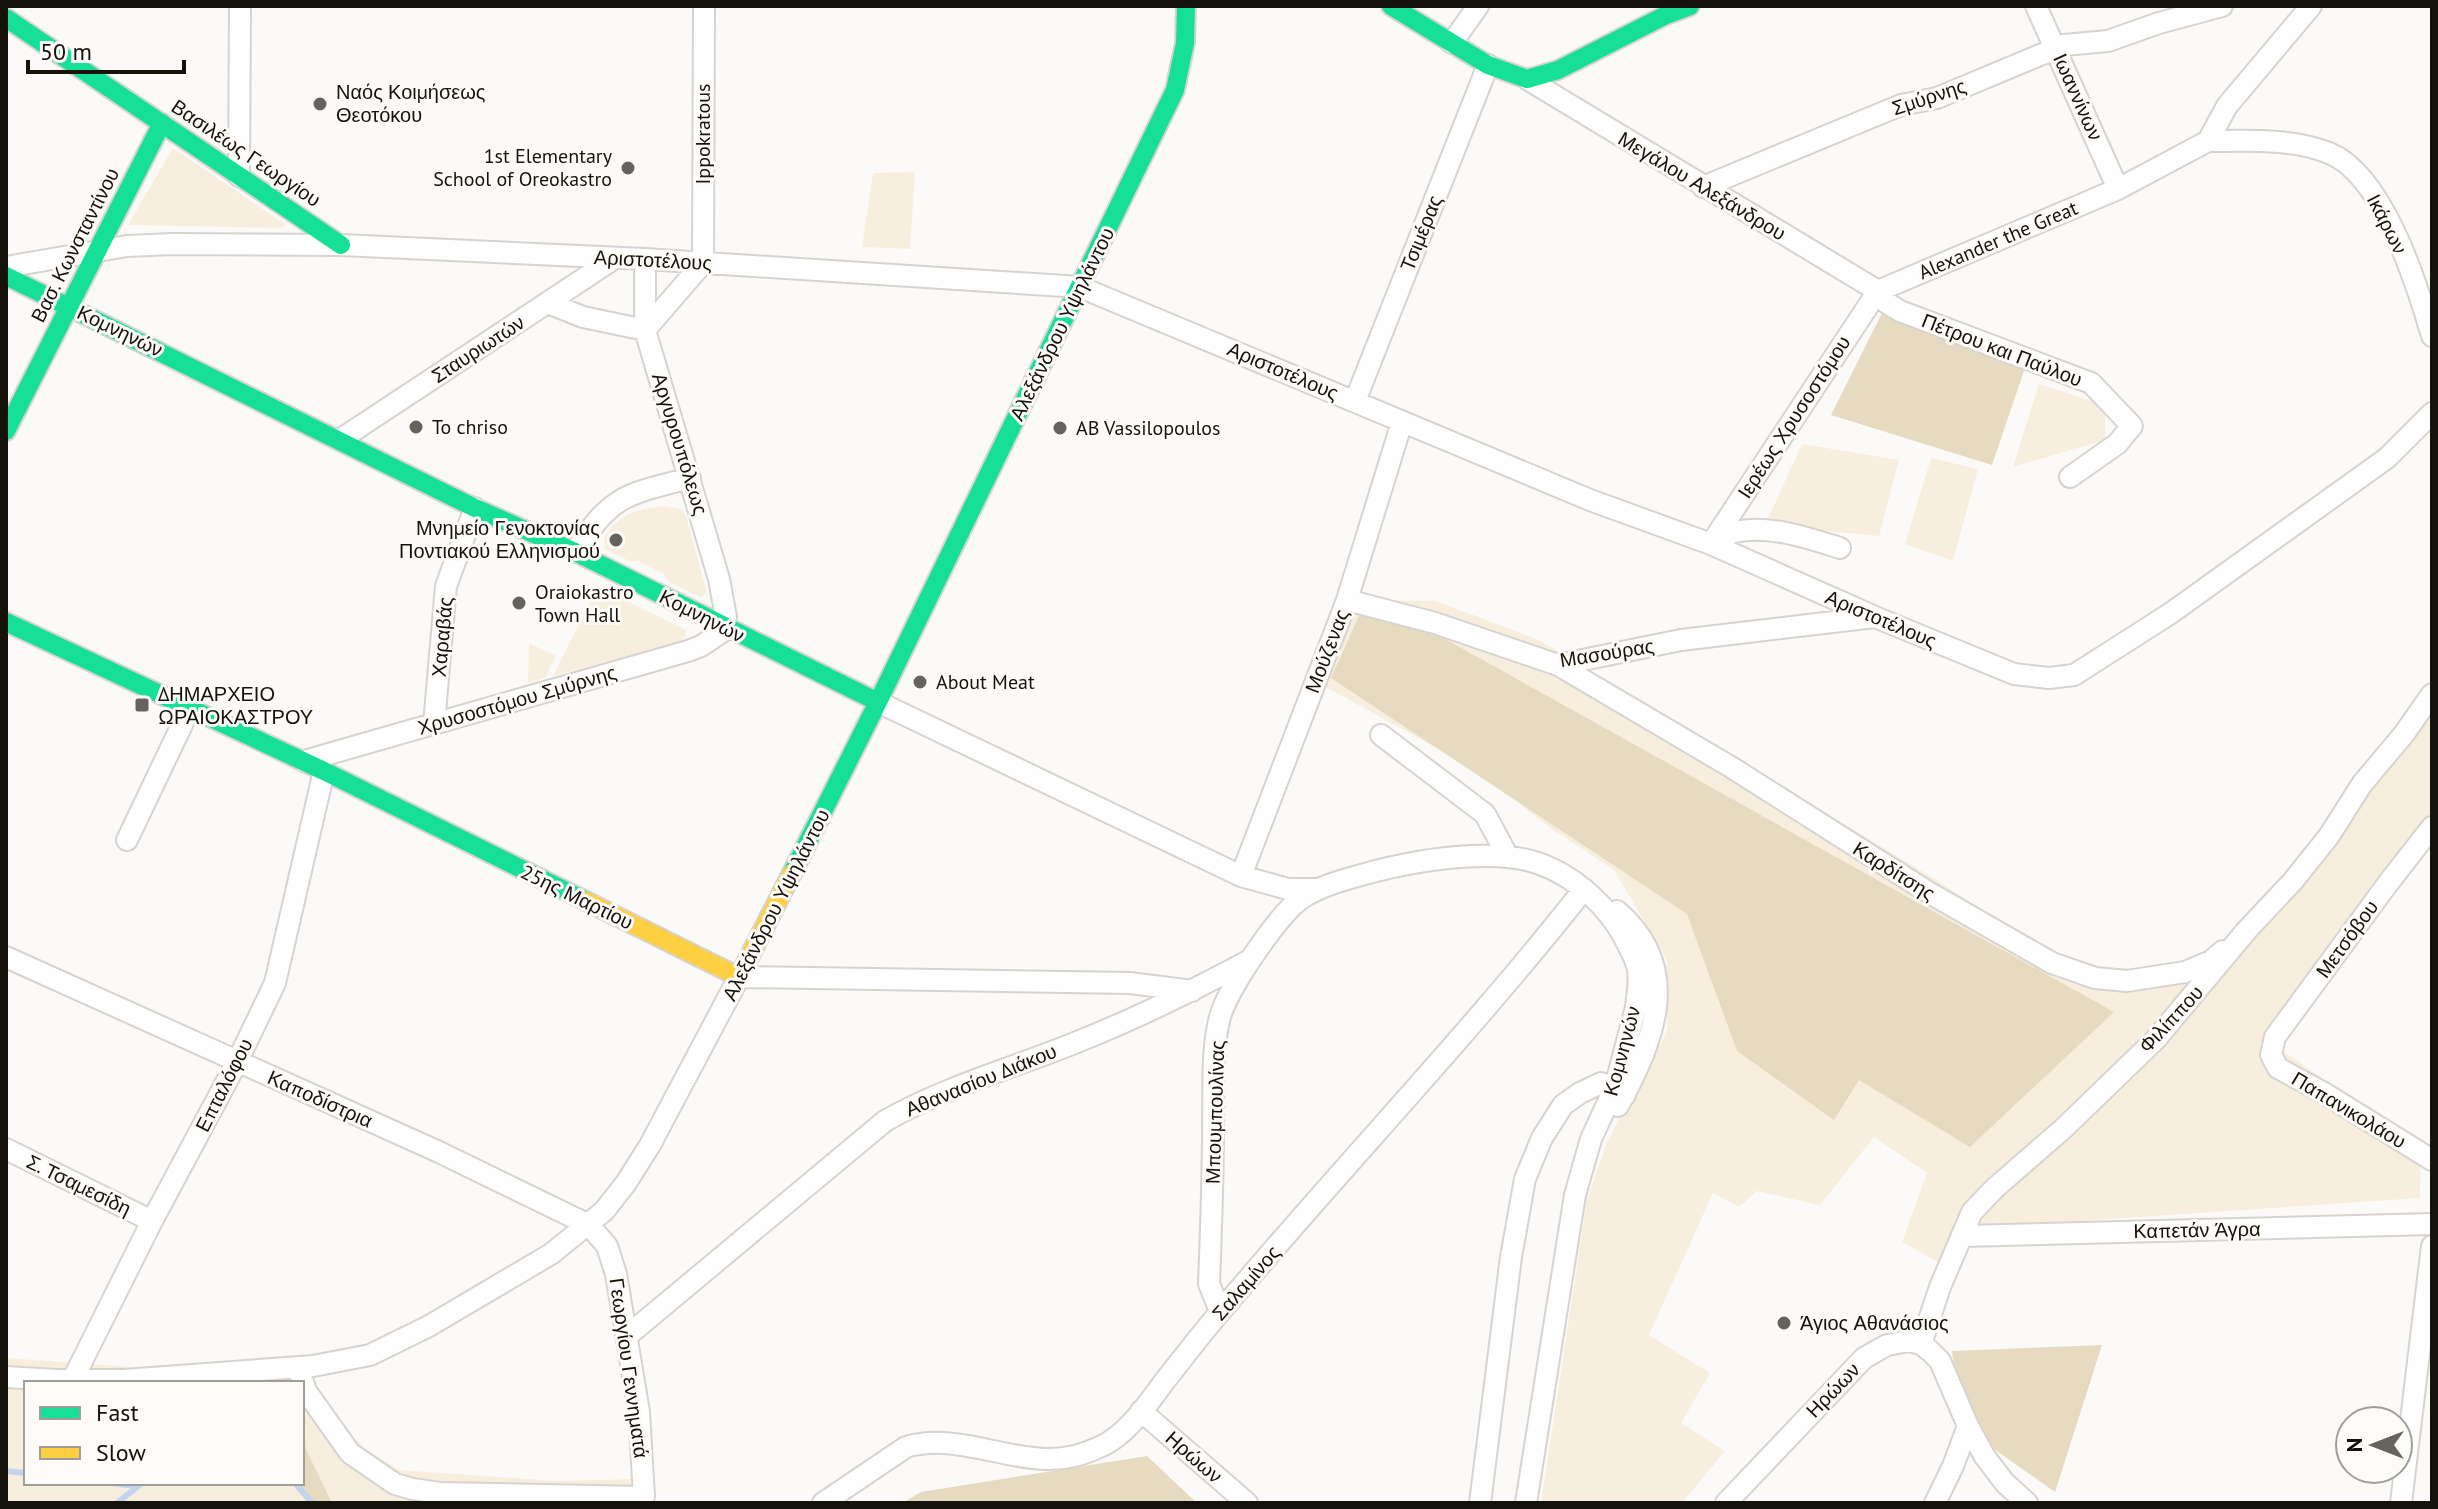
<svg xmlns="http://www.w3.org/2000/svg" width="2438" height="1509" font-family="'PT Sans',sans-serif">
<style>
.green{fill:#f8eedd;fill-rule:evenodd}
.forest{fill:#e6dac1}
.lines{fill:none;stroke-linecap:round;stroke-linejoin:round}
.stream{stroke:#c4d3ee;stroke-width:6}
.street-casing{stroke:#d7d4d0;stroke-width:24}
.fast-casing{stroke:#d7d4d0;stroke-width:22}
.slow-casing{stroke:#d7d4d0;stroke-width:22}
.street{stroke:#fffefe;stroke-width:20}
.fast{stroke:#16e098;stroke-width:18}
.slow{stroke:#ffcf43;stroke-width:18}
.poi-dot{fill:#66635e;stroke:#fdfbf7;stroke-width:3}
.labels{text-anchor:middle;stroke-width:6;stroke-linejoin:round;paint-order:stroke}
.poi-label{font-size:20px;fill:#15120b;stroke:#fdfbf7;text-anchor:start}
.street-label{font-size:20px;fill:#15120b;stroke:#fdfbf7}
</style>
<rect width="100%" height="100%" fill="#fcfaf8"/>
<!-- green -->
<path class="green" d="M173,148l113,77 -4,3 -154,-3z
M915,172l-5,77 -48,-2 11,-74z
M2039,384l66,21v35l-92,27z
M1802,444l97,16 -20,76 -114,-11z
M1931,458l47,11 -25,92 -48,-17z
M664,506l17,3 5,7 20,73v5l-6,3 -31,-15 -5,-8 -27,-13h-8l-24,-12 -1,-11c17,-26 31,-28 60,-32z
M598,587l88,43v6l-6,6 -127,34z
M1347,600l89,1 103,39 399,241 62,41 59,31 49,16 52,-2 61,-18 35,-14 37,-54 139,-187v118l-36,52 -133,173 158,110 -1,51 -442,30 -33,38 -43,-24 25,-69 -53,-36 -54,68 -63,-14 -18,16 -26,-14 -64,142 61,38 -29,50 44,28 -43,52h-141l46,-303 20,-58 60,-110v-72l-53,-90 -65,-43 -74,-58 -160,-88zM2227,969c-62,77 -146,136 -222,200l39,-37 161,-140z
M529,643l27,13 -11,22 -17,5z
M6,1358l309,22 10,22 21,27 21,22 33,19 157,11 78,-2 11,24h-640zM26,1383h276v100h-276z"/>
<!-- forest -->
<path class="forest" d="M1882,313l143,55 -33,97 -161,-50z
M1368,596l746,416 -144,135 -111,-67 -25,40 -97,-69 -50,-137 -356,-236z
M2102,1345l-47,147 -61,-43 -27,-45 -13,-35 -2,-18z
M302,1441l29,60 13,2h-34l-17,-20h9z
M1147,1456l50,47h-295l19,-11z"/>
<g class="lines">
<!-- stream -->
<path class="stream" d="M6,1471l20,2
M112,1483l24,3
M295,1483l17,20
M117,1503l25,-20"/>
<defs>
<path id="street" d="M2036,6l82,183
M1452,43l26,-37
M1527,79l351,212 9,12 13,8 191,72 41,43 -15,18 -47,33
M2208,141c41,0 83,-3 121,12 54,22 88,131 103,183
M239,176l1,-170
M1703,187l198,-82 36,-7 127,-53 44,-4 51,-18 63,-17
M703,263l1,-257
M6,267l121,-21 46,-2 168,1 304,14 435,28 510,213 121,44 164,73 139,57 35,4 25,-3 97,-62 216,-155 45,-45
M1878,291l240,-102 90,-48 19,-35 84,-100
M548,303l35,14 62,13 58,-67
M1355,401l133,-336
M341,439l274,-181
M1711,544l167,-253
M1711,544c7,-4 15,-10 23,-12 34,-8 74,6 106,16
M575,552c36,-58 53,-58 115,-74
M1347,600l88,23 123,42 123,-25 194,-23
M1558,665l173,102 197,125 124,71 43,15 32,3 58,-9 26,-11 12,-10
M878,702l363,174 47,13h28
M434,724l12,-138 29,-78
M1381,735l104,79 23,43
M304,761l384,-110 13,-5 21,-14 4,-15 -7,-38 -74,-249v-71
M2432,827l-43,55 -114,155 -4,18 7,13 46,25 108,67
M127,840l63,-132
M1241,876l106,-276 55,-178
M1617,911c67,57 37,130 1,195
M6,957l433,195 150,73 18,21 9,28 23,138 5,85 -204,-4 -27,-4 -18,-5 -45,-31 -44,-62 -8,-24
M6,1149l146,72
M1962,1236l470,-12
M1220,1311l-11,-27c2,-52 4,-105 4,-158 1,-34 -2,-76 7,-109 7,-27 59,-104 82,-119 22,-14 49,-20 74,-27 40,-10 91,-18 132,-14 51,4 97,42 119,86 4,8 10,18 11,28 2,11 -1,25 -2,36l-21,80 -24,52 -16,56 -49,308
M627,1336l258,-215c61,-35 132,-54 197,-81 57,-23 112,-50 166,-79
M1921,1344l19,-57 32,-75 23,-24 69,-60 92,-89 91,-109 46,-49 36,-45 33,-52 42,-50 28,-40
M6,1377l50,3h68l189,-14 57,-11 59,-29 122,-72 53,-43 22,-28 24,-38 89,-168 391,6 62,8
M72,1381l80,-160 85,-159 38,-79 49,-212
M1141,1411l106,92
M823,1503l83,-56c62,-18 122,30 184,4 7,-3 16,-6 22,-11 21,-14 37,-38 52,-58 19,-24 37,-48 57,-71 119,-142 248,-276 363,-422
M1480,1503l31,-246 14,-78 17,-41 21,-33 17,-12 21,-10 14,4 10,8
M1726,1503l138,-145 23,-13 22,-4 12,3 9,7 10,10 28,65 17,31 20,26 22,20
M1935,1503l18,-37 15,-40
M2401,1503l31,-257"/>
<path id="fast" d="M1391,6l97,59 39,14 31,-9 108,-55 24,-9
M6,18l335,227
M6,276l469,232 100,44 303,150
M6,431l156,-308
M6,622l318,149 262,130
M792,873l86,-171 297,-612 10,-47 1,-37"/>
<path id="slow" d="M586,901l153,76 53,-104"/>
</defs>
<!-- street casing -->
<use href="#street" class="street-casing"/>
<!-- fast casing -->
<use href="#fast" class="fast-casing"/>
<!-- slow casing -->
<use href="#slow" class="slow-casing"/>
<!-- street -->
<use href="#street" class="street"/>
<!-- fast -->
<use href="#fast" class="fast"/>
<!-- slow -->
<use href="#slow" class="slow"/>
</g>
<!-- markers -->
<g class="poi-dot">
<circle cx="320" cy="104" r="8"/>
<circle cx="628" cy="168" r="8"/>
<circle cx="416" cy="427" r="8"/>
<circle cx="1060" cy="428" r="8"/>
<circle cx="616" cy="540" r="8"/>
<circle cx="519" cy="603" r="8"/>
<circle cx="920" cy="682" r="8"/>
<rect x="134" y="697" width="16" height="16" rx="4"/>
<circle cx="1784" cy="1323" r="8"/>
</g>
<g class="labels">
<!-- poi labels -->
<g class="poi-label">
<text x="336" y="99">Ναός Κοιμήσεως<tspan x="336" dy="23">Θεοτόκου</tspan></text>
<text x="612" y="163" text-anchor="end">1st Elementary<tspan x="612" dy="23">School of Oreokastro</tspan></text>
<text x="432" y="434">To chriso</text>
<text x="1076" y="435">AB Vassilopoulos</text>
<text x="600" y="535" text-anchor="end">Μνημείο Γενοκτονίας<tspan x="600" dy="23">Ποντιακού Ελληνισμού</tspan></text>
<text x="535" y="599">Oraiokastro<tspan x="535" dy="23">Town Hall</tspan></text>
<text x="936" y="689">About Meat</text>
<text x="158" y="701">ΔΗΜΑΡΧΕΙΟ<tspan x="158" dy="23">ΩΡΑΙΟΚΑΣΤΡΟΥ</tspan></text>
<text x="1800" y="1330">Άγιος Αθανάσιος</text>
</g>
<!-- street labels -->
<g class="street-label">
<text transform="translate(1929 97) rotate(-18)" y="7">Σμύρνης</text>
<text transform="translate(2078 97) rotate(66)" y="7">Ιωαννίνων</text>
<text transform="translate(703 134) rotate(-90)" y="7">Ippokratous</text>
<text transform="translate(246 153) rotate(34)" y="7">Βασιλέως Γεωργίου</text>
<text transform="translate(1702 186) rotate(31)" y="7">Μεγάλου Αλεξάνδρου</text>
<text transform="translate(2387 224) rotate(63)" y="7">Ικάρων</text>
<text transform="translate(1421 233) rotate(-68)" y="7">Τσιμέρας</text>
<text transform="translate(1998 240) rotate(-23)" y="7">Alexander the Great</text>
<text transform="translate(75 245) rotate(-63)" y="7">Βασ. Κωνσταντίνου</text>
<text transform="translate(653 260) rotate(3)" y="7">Αριστοτέλους</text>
<text transform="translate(1062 324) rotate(-64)" y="7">Αλεξάνδρου Υψηλάντου</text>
<text transform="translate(120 331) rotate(26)" y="7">Κομνηνών</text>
<text transform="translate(478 349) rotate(-33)" y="7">Σταυριωτών</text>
<text transform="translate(2002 350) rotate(21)" y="7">Πέτρου και Παύλου</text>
<text transform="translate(1283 371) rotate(23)" y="7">Αριστοτέλους</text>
<text transform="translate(1794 417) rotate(-57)" y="7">Ιερέως Χρυσοστόμου</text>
<text transform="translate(680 444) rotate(73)" y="7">Αργυρουπόλεως</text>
<text transform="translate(702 616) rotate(27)" y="7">Κομνηνών</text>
<text transform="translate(1881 619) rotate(23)" y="7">Αριστοτέλους</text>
<text transform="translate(442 637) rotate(-85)" y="7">Χαραβάς</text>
<text transform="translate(1327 651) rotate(-69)" y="7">Μούζενας</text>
<text transform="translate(1607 653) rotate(-9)" y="7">Μασούρας</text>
<text transform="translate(517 700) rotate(-16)" y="7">Χρυσοστόμου Σμύρνης</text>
<text transform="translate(1894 871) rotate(32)" y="7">Καρδίτσης</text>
<text transform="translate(577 897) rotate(26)" y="7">25ης Μαρτίου</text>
<text transform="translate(776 905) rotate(-63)" y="7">Αλεξάνδρου Υψηλάντου</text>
<text transform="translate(2347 939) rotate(-54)" y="7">Μετσόβου</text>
<text transform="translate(2171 1019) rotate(-47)" y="7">Φιλίππου</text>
<text transform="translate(1622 1051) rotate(-75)" y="7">Κομνηνών</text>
<text transform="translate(981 1080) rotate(-22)" y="7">Αθανασίου Διάκου</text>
<text transform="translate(224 1085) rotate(-63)" y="7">Επταλόφου</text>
<text transform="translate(320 1099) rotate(24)" y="7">Καποδίστρια</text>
<text transform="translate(2349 1110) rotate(31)" y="7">Παπανικολάου</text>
<text transform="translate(1215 1112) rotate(-88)" y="7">Μπουμπουλίνας</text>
<text transform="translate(79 1185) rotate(26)" y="7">Σ. Τσαμεσίδη</text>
<text transform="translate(2197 1230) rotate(-1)" y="7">Καπετάν Άγρα</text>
<text transform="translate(1246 1283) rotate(-49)" y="7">Σαλαμίνος</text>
<text transform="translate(629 1368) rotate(82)" y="7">Γεωργίου Γεννηματά</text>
<text transform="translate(1833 1390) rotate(-46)" y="7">Ηρώων</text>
<text transform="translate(1194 1457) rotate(41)" y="7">Ηρώων</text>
</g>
</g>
<!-- border -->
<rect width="2438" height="1509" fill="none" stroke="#15120b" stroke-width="16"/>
<!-- legend -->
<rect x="24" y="1381" width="280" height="104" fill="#fdfbf7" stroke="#a09e99" stroke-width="2"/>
<rect x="40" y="1407" width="40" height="12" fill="#16e098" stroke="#a09e99" stroke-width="2"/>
<text x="96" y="1421" font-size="24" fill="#15120b">Fast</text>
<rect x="40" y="1447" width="40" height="12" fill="#ffcf43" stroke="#a09e99" stroke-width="2"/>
<text x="96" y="1461" font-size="24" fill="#15120b">Slow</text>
<!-- north arrow -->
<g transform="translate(2374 1445) rotate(270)"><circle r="38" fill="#fdfbf7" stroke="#a09e99" stroke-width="2"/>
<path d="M0-6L14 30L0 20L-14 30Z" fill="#66635e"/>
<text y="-12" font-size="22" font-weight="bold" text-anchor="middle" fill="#15120b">N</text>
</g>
<!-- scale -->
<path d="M28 60v12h156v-12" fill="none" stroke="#15120b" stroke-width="4"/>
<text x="40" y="60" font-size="24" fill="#15120b" stroke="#fdfbf7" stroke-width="6" paint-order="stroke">50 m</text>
</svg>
